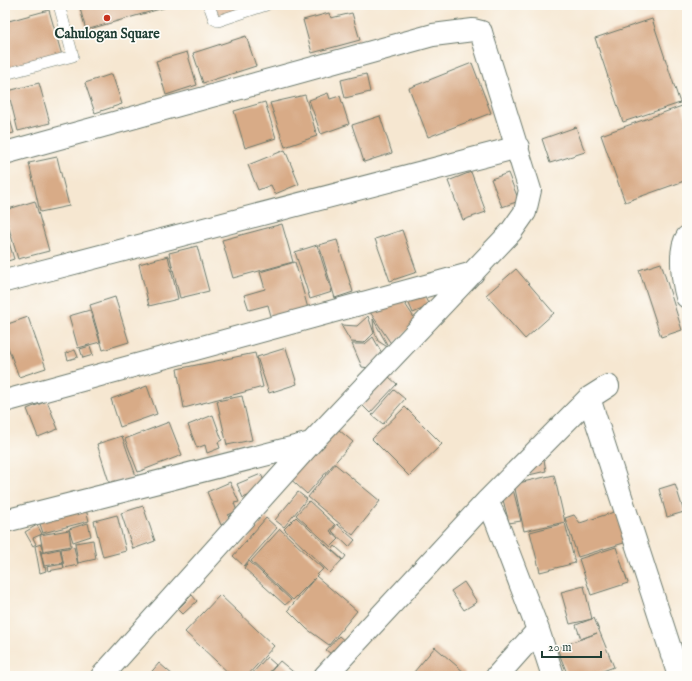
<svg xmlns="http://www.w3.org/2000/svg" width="692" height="681" font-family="'IM FELL English',serif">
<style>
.building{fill:#d8ab87}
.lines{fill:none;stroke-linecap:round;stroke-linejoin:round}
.lane-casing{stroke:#6a786b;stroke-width:12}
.street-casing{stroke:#6a786b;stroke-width:24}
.lane{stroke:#fff;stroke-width:11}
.street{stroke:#fff;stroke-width:22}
.poi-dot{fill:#c8321e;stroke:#fdfcf7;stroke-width:1.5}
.labels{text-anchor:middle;stroke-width:3.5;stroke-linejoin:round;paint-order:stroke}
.poi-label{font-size:14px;font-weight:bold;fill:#1f3d34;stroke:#fdfcf7}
</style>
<rect width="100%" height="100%" fill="#fdfcf7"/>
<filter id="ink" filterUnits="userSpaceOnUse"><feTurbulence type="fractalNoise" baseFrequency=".025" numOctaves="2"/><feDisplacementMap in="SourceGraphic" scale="8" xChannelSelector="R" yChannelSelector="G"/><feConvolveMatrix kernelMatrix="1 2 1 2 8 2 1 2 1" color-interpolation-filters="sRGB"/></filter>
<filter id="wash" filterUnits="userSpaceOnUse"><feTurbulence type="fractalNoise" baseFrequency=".012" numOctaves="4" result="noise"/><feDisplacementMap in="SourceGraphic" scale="16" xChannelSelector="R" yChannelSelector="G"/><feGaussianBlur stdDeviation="0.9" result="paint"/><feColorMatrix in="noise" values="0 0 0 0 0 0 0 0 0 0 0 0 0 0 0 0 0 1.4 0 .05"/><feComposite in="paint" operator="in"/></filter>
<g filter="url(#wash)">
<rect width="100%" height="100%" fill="#f6e7d1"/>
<g id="blocks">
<!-- building -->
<path class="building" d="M79,5h95l-88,25z
M214,5h52l-47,16z
M49,10l14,49 -58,15v-52z
M329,13l2,5 21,-5 8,27 -48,13 -9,-33z
M652,19l28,84 -57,19 -28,-84z
M246,36l10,30 -53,17 -10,-30z
M187,52l10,33 -31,10 -10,-34z
M472,63l19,50 -63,24 -19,-49z
M112,74l10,30 -27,9 -10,-30z
M366,74l4,18 -25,6 -4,-18z
M39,83l11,40 -32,8 -10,-40z
M328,93l2,6 10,-3 9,28 -28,10 -12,-34z
M305,95l12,41 -32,11 -15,-44z
M265,102l11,36 -31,10 -11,-37z
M5,103l9,30 -9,2z
M682,106l5,14v60l-62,22 -24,-67z
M380,116l12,37 -28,9 -12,-37z
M576,127l9,25 -35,11 -8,-24z
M285,150l14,34 -24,10 -4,-9 -13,5 -10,-25z
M57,157l12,49 -29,6 -11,-49z
M471,172l15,40 -23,8 -15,-39z
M508,173l11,28 -17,6 -11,-28z
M35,201l14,50 -31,8 -13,-44v-5z
M282,224l11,38 -60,16 -11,-38z
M5,229l9,30 -9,3z
M402,230l15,42 -27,9 -15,-42z
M337,240l16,52 -18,6 -16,-53z
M317,245l15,47 -22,7 -15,-47z
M197,246l12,45 -29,7 -11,-45z
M168,256l10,43 -29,7 -10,-42z
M295,262l14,50 -36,11 -5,-18 -19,5 -5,-15 21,-6 -5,-17z
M661,263l21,67 -21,7 -22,-67z
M516,269l38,44 -29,26 -39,-44z
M422,290l7,16 -16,7 -7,-16z
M400,296l17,26 -25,23 -22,-33z
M115,297l14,45 -26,8 -13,-45z
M90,310l10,32 -22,6 -9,-32z
M368,316l6,17 -10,10 -13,-1 -10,-17 16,1z
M28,317l18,51 -27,9 -14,-38v-14z
M373,319l16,29 -11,-7 -4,-11z
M373,337l10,18 -6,14 -15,-2 -10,-23h13z
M90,346l3,9 -10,3 -3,-9z
M286,348l11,36 -28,9 -12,-36z
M75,350l3,7 -10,3 -2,-7z
M255,353l8,34 -79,21 -7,-39z
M382,371l15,13 -27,29 -14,-14z
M147,386l10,28 -37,13 -9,-28z
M394,390l11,9 -22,25 -11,-9z
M242,396l10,44 -25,5 -10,-44z
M47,401l11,28 -20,8 -11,-28z
M405,407l37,37 -33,32 -37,-37z
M213,415l9,25 -4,2 2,6 -13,5 -2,-8 -8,3 -9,-23z
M169,422l13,33 -44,17 -13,-33z
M331,423l22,19 -46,52 -21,-19z
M122,436l14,40 -26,9 -13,-41z
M544,460l2,11 -17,4 -3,-11z
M335,464l45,37 -27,34 -45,-38z
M261,474l6,14 -24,10 -6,-14z
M554,475l11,47 -41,9 -10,-47z
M230,482l9,20 -5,1 3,8 -9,4 2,6 -9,4 -14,-33z
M675,484l9,28 -17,5 -8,-28z
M513,489l8,32 -12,2 -8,-31z
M298,492l9,7 -23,28 -9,-7z
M309,501l26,24 -5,6 9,8 -8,8 -35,-32z
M84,502l5,19 -46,12 -4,-12z
M143,506l12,35 -22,8 -12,-36z
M617,511l10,31 -49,15 -13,-39 9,-3 6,8z
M117,515l9,36 -23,6 -9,-36z
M296,517l46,43 -12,13 -46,-44z
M266,518l11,10 -33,38 -11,-10z
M88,523l3,13 -18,6 -4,-13z
M565,523l10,40 -35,9 -10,-40z
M337,524l18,16 -6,7 -17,-16z
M37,525l5,9 -9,4 3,6 -3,2 -8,-14z
M280,529l43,40 -7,7 41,35 -28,34 -22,-16 -19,-19 27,-32 -22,22 -42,-39z
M69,530l2,16 -28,5 -3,-16z
M93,540l3,19 -18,4 -3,-20z
M41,544l2,8h-2l-1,-2 4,18 1,-1 1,4 -6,2 -5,-27z
M335,546l11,10 -3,4 -11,-10z
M74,547l4,18 -14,3 -3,-19z
M616,547l12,36 -37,12 -12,-36z
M60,549l3,14 -19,3 -3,-13z
M249,561l42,39 -6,5 -41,-37z
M63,564l1,4 -16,3 -1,-4z
M464,582l13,20 -13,8 -13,-19z
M584,586l8,33 -22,5 -9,-32z
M192,595l5,6 -14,13 -5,-5z
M220,595l54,51 -27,30h-15l-47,-44z
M594,618l20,49 -25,9h-21l-11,-28 40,-15 -16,6 -5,-14z
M339,636l8,7 -12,14 -9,-7z
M435,647l30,26 -2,3h-45l-4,-4z
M267,657l9,8 -10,11h-16z
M280,661l18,15h-31z
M159,663l15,13h-26z"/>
</g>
</g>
<g filter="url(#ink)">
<use href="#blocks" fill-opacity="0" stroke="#6a786b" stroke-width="1"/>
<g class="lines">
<defs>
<path id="lane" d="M209,5l5,14 4,2 48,-16
M5,74l68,-18 -14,-51"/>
<path id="street" d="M5,153l428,-118 40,-5 8,2 2,7 47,151 -5,22 -14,20 -200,211 -209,233
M687,237c-9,13 -4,46 0,60
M5,281l513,-134
M589,398l90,278
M5,401l468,-128
M487,501l9,19 42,110 15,46
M5,521l306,-78
M325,676l162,-175 102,-103 19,-12
M497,676l41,-46"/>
</defs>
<!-- lane casing -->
<use href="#lane" class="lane-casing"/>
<!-- street casing -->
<use href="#street" class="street-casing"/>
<!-- lane -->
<use href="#lane" class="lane"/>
<!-- street -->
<use href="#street" class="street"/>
</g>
</g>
<!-- markers -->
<circle class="poi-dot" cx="107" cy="18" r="4"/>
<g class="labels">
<!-- poi labels -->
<g class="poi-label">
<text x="107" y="38">Cahulogan Square</text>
</g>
</g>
<!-- margin -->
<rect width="692" height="681" fill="none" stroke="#fdfcf7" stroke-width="20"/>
<!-- scale -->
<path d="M542 651v6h59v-6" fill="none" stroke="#1f3d34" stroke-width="2"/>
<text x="548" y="651" font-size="12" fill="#1f3d34" stroke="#fdfcf7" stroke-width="3" paint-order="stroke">20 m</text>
</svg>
